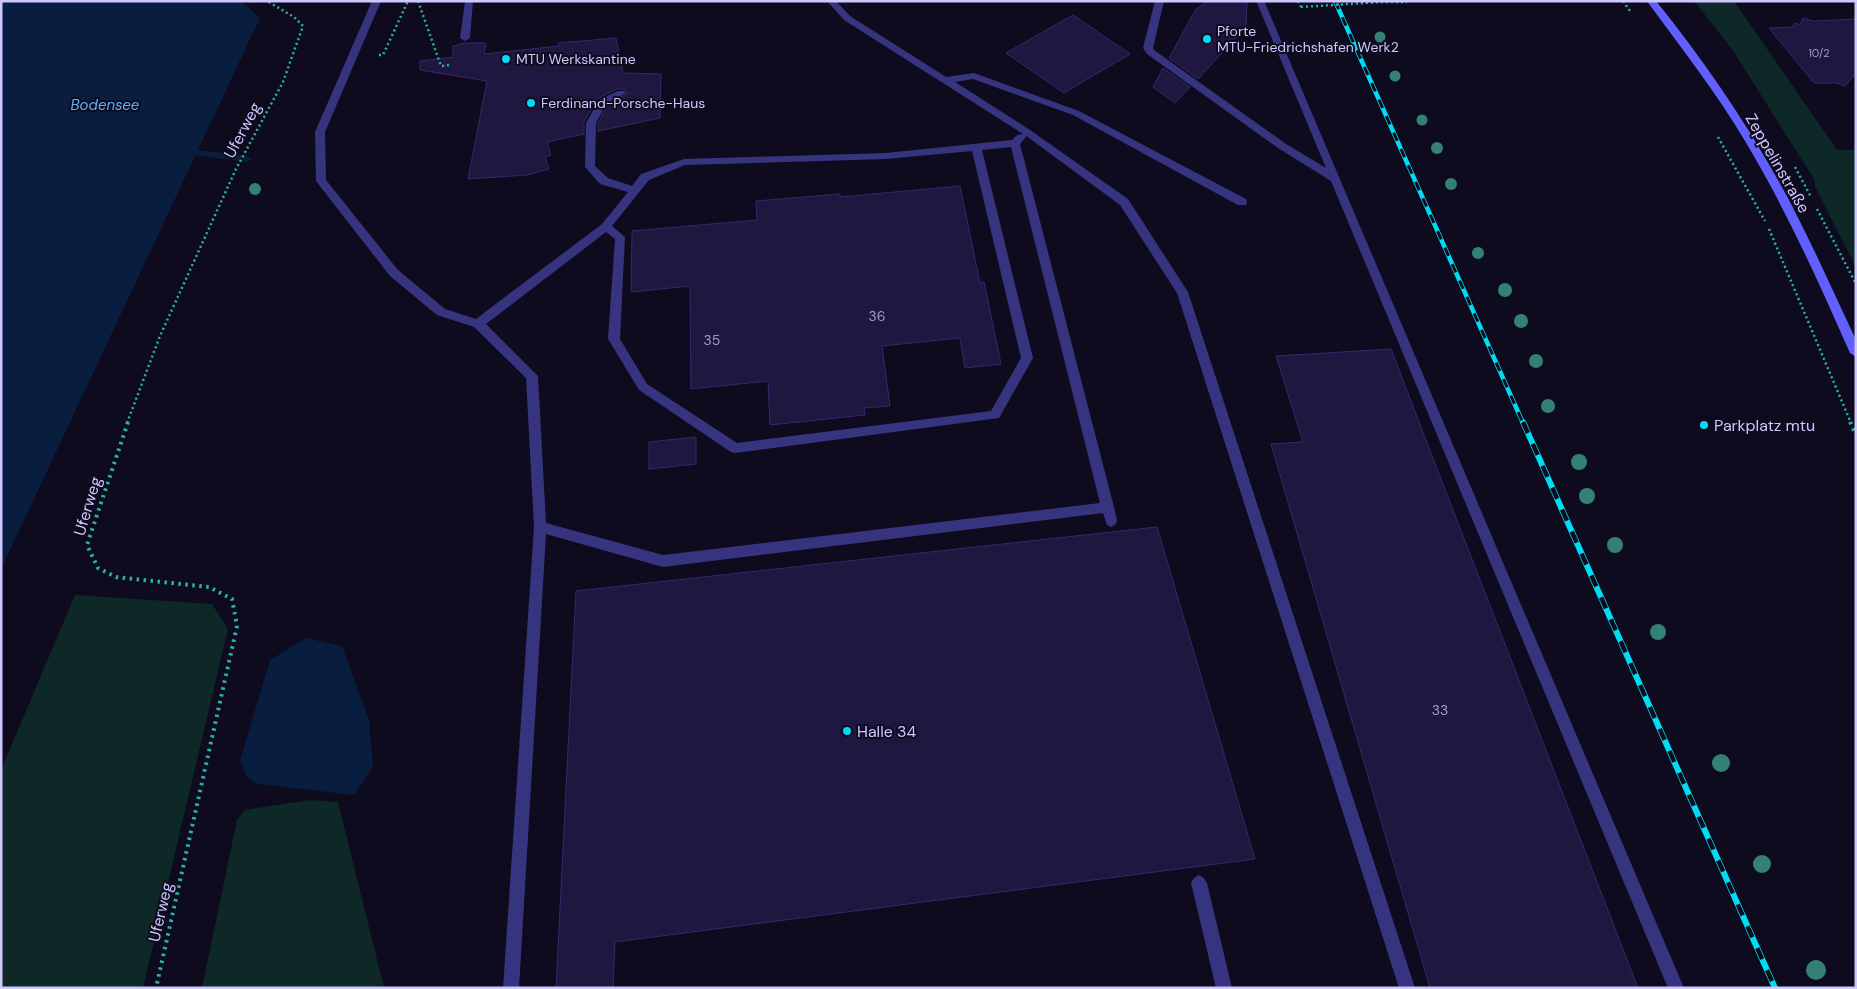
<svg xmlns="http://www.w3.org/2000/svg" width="1857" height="989" font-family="'DM Sans',sans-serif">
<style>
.green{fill:#0e2827}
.water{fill:#091d3f}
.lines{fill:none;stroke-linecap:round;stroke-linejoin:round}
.stream{fill:#091d3f;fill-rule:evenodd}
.building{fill:#1f173f;stroke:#35286c}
.path-far1{stroke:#29b2a9;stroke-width:2.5;stroke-dasharray:2 3;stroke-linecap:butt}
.path{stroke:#29b2a9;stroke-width:4;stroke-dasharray:2.5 4.5;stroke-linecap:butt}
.service{fill:#37347f;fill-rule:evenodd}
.minor{fill:#37347f;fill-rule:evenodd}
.secondary{fill:#625fff;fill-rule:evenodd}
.rail-far1-casing{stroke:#00dcf3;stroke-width:4.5}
.rail-casing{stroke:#00dcf3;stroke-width:6}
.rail-far1{stroke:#0e0b1e;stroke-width:3;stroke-dasharray:9;stroke-linecap:butt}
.rail{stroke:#0e0b1e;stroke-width:4.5;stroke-dasharray:12;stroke-linecap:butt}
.path-bridge{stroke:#29b2a9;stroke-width:2.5;stroke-dasharray:2 3;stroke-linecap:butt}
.tree{fill:#338175}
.poi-dot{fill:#00dcf3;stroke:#0e0b1e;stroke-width:2}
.labels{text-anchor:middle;stroke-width:4;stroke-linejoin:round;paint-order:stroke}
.far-number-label{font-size:11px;fill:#a29ccf}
.far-poi-label{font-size:14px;fill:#cec8ff;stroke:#0e0b1e;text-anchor:start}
.number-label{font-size:14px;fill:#a29ccf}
.far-water-label{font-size:15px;font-style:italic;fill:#56b1ff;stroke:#0e0b1e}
.street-label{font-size:16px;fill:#cec8ff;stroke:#0e0b1e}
.poi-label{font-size:16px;fill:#cec8ff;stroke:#0e0b1e;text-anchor:start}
</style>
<rect width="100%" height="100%" fill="#0e0b1e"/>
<!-- green -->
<path class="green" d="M1694,1h40l103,149h19v117l-40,-78 -2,-10 -82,-130z
M75,595l137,9 16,25 -85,359h-142v-218z
M310,800l28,2 46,186h-182l35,-168 8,-10z"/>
<!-- water -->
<path class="water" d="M1,1h240l19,17 -259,551z
M306,638l36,8 27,74 4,47 -19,28 -97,-11 -11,-8 -6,-16 30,-100z"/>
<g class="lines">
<!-- stream -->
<path class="stream" d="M197,150l50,6 5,3 -5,3 -53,-7v-4z"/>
</g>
<!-- building -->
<path class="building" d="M1209,1h38l-1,26 -48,52 -29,-21 27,-49z
M1073,15l57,39 -66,39 -58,-40z
M1803,18l10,3 43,-2v54l-11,13 -9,-3h-22l-45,-55 23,-1 3,-4 5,2z
M616,38l7,35 38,1 -1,44 -62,13v-8l9,-18 21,-12 -4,-4h-7l-20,10 -13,23v12l-37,8 4,13 -6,2 4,12 -22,6 -59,4 19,-98 -67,-11v-9l33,-4v-11l12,-3h21l-2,11 75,-8 -1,-3z
M1163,68l27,19 -15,16 -22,-16z
M960,186l20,97 4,-1 17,82 -36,4 -5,-30 -78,8 8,60 -26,2 1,7 -95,10 -2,-44 -77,8 -1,-103 -59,6 1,-61 125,-11 -1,-19 84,-7v3z
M1391,349l33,86 214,553h-208l-159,-544 32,-2 -27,-86z
M696,437v27l-47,5v-27z
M1157,527l98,332 -640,83 -2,46h-57l20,-397z"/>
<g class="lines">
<!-- path-far1 -->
<path class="path-far1" d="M418,1l23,65 9,-1
M1298,1l3,6
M1623,1l7,10
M1381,2h26
M379,55h4l25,-54
M1718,137l47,84
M1795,167l16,30
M1817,209l39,75
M1769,229l82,194
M127,423l33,-87 76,-167 47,-87 20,-56 -9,-9 -27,-16"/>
<!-- path -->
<path class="path" d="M128,422l-41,123 11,23 18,9 93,10 23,12 5,27 -81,362
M1850,422l6,13"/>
<!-- service -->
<path class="service" d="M372,1h9l-56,131 1,48 72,90 47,39 31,10 126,-95 26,-32 -28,-8 -15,-17 1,-44 13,-23 19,-9h6l2,2 -20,11 -10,19 -1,43 13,12 24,8 9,-12 43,-15 202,-6 126,-13 5,-5 6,-1 -179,-114 -17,-19h9l14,15 96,61 28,-4 105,38 167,88 1,3 -1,3h-8l-165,-90 -100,-36 -18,3 75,48 98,69 60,93 227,696h-16l-222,-695 -57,-88 -95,-70 1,2 -6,7 94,363 3,14 -2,4 -4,2 -4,-2 -4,-12 -440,54 -117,-33 -27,454h-16l31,-461 -8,-149 -52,-51 -37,-12 -47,-39 -74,-95 -1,-49zM1011,147l89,356 -437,52 -117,-32 -8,-147 -52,-52 120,-92 9,7 -7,100 2,3 29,48 92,62 4,1 264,-35 34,-60 -51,-208zM972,151l49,207 -30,53 -254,32 -90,-59 -27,-45 5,-102 -13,-11 37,-46 36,-15 201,-6z
M465,1h8l-3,37 -5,3 -5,-3z
M1155,1h9l-11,47 1,2 132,94 40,24 -69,-165 1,-2 7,2 419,985h-16l-337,-807 -53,-33 -131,-94 -4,-6z
M1199,875l5,3 3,5 25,105h-16l-25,-105 3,-5z"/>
<!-- minor -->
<path class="minor" d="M1256,1h9v2l-4,3z"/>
<!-- secondary -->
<path class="secondary" d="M1647,1h9c50,62 95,128 133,199 24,46 45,93 67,140v17l-6,-4c-32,-72 -64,-144 -105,-212 -29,-49 -64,-93 -98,-140z"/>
<defs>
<path id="rail-far1" d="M1335,1l188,422"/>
<path id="rail" d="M1523,422l252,566"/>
</defs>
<!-- rail-far1 casing -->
<use href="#rail-far1" class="rail-far1-casing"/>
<!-- rail casing -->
<use href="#rail" class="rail-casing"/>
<!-- rail-far1 -->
<use href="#rail-far1" class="rail-far1"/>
<!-- rail -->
<use href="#rail" class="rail"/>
<!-- path-bridge -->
<path class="path-bridge" d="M1301,7l80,-5"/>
</g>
<!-- trees -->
<g class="tree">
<circle cx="1380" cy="37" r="5.5"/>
<circle cx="1395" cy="76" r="5.5"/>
<circle cx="1422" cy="120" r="5.5"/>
<circle cx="1437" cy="148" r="6"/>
<circle cx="1451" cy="184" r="6"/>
<circle cx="255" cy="189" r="6"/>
<circle cx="1478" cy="253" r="6"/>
<circle cx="1505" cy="290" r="7"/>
<circle cx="1521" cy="321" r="7"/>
<circle cx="1536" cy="361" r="7"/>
<circle cx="1548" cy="406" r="7"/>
<circle cx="1579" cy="462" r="8"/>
<circle cx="1587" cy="496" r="8"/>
<circle cx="1615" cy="545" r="8"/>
<circle cx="1658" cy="632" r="8"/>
<circle cx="1721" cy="763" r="9"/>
<circle cx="1762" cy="864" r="9"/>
<circle cx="1816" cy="970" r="10"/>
</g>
<!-- markers -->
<g class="poi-dot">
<circle cx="1207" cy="39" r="5"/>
<circle cx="506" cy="59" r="5"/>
<circle cx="531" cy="103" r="5"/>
<circle cx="1704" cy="425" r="5"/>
<circle cx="847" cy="731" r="5"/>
</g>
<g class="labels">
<!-- far-number labels -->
<g class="far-number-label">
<text x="1819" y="57">10/2</text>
</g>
<!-- far-poi labels -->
<g class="far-poi-label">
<text x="1217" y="36">Pforte<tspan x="1217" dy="16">MTU-Friedrichshafen Werk2</tspan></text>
<text x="516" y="64">MTU Werkskantine</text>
<text x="541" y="108">Ferdinand-Porsche-Haus</text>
</g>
<!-- number labels -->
<g class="number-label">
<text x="877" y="321">36</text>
<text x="712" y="345">35</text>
<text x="1440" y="715">33</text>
</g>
<!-- far-water labels -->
<g class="far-water-label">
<text x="105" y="110">Bodensee</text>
</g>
<!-- street labels -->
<g class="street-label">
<text transform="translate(242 130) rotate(-62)" y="6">Uferweg</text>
<text transform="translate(1778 163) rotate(60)" y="6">Zeppelinstraße</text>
<text transform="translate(87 506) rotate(-73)" y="6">Uferweg</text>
<text transform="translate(160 912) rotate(-77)" y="6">Uferweg</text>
</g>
<!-- poi labels -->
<g class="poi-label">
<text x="1714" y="431">Parkplatz mtu</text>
<text x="857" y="737">Halle 34</text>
</g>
</g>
<!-- border -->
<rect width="1857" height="989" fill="none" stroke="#cec8ff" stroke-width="5"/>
</svg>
